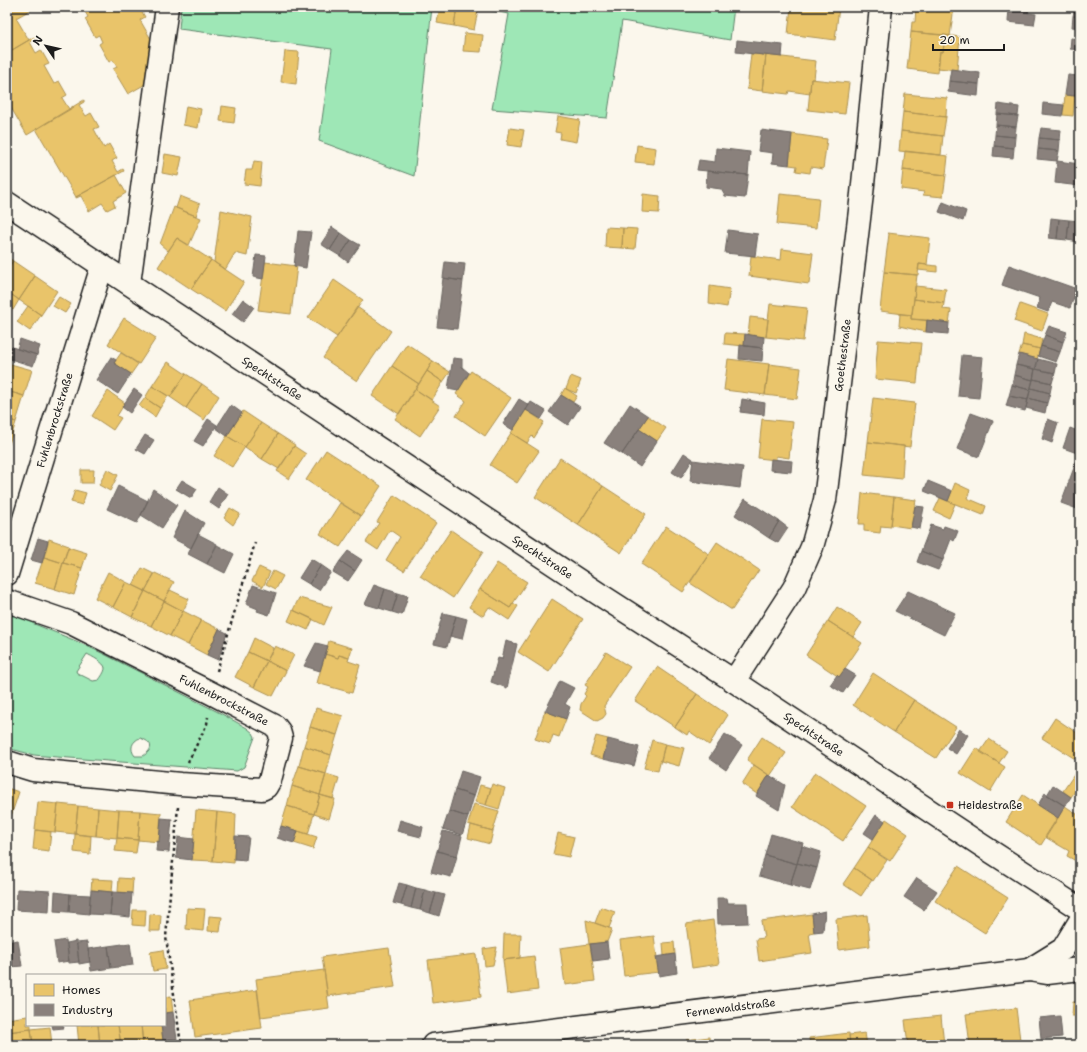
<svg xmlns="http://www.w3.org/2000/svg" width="1087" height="1052" font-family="'Shantell Sans',sans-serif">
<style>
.green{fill:#9ee7b6;stroke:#5d8269;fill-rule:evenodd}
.homes{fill:#e9c46a;stroke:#ac9253}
.industry{fill:#8a817c;stroke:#69635f}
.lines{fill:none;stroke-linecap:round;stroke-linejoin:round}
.minor-casing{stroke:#1c1c1c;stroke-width:25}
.path{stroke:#1c1c1c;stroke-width:2.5;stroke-dasharray:3 3;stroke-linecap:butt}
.minor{stroke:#fbf7ec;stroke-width:22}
.poi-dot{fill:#c8321e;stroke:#fbf7ec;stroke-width:1.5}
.labels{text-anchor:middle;stroke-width:4;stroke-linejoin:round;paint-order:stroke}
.street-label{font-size:11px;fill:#1c1c1c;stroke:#fbf7ec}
.poi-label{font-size:11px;fill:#1c1c1c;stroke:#fbf7ec;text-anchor:start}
</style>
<rect width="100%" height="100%" fill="#fbf7ec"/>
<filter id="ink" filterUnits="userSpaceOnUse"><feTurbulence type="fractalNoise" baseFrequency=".025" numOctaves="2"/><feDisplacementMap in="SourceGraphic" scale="8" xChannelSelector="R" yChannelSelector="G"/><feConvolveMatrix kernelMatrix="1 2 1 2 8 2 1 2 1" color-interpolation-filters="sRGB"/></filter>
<g filter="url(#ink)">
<!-- green -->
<path class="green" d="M181,7h251l-18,169 -95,-35 13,-92 -153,-20z
M472,7h262l-4,33 -108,-19 -15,97 -115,-9 17,-95z
M14,614l20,5 -2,4 44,18 28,13 116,59 27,15 6,5 2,4 -11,30 -7,4 -193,-15 -10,-1 -27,-7v-124c2,-5 2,-8 7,-10zM87,654c4,2 18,9 18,14 0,4 -4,9 -6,12l-6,1 -16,-8 -1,-2zM140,738c13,4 14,11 3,18h-8c-6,-7 -3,-15 5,-18z"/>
<!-- homes -->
<path class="homes" d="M7,7h24l1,2 -16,9 13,22 -22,13z
M78,7h61l6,10 -5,3 12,21 -3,41 -21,12 -15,-25 4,-2 -4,-7 -4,2 -10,-18 3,-2 -3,-7 -4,2 -10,-18 3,-2 -4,-7 -3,2z
M440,7h17l-3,19 -17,-3z
M457,7l21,3 -4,20 -20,-4z
M791,7h48l-4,33 -47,-6z
M916,7h38l-4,29 -39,-4 1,-10h3z
M911,32l34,3 -2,17 -3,-1 -2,22 -31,-4z
M465,33l18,2 -2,17 -18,-1z
M945,35l15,2 -3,33 -19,-2 2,-17 3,1z
M34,37l1,2 -5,3 6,11 5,-3 8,14 -5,2 10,18 5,-3 8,14 -5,3 7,11 4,-3 1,1 -47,28 -20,-34v-48z
M285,51l14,1 -3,32 -15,-2z
M751,54l15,1 -4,36 -15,-2z
M766,55l50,6 -2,18h-3l-1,15 -21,-3 -1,3 -26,-3z
M811,79l38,4 -4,31 -37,-4z
M905,94l42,4 -1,19 -43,-5z
M1065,95l10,1 -2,20 -10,-1z
M84,100v2l-5,3 7,11 5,-3 8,14 -5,2 10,19 5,-4 8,14 -5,3 6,11 5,-3 1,2 -48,26 -40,-68z
M186,106l15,3 -3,19 -15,-3z
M222,106l14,2 -2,15 -14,-2z
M903,112l43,5 -3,19 -42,-5z
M558,116l22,4 -4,22 -16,-3 1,-6 -6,-1z
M510,128l14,2 -3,17 -14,-2z
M901,131l42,5 -2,19 -42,-4z
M792,134l35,5 -4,30 -12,-2 -1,6 -14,-2 1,-5 -8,-1z
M637,145l19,3 -2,16 -19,-2z
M905,151l43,5 -2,19 -43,-5z
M165,154l17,3 -4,19 -16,-3z
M254,161l8,1 -2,24 -16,-2 2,-14h6z
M903,170l43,5 -3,22 -20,-2 1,-3 -23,-3z
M116,175l10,18 -13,8 2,5 -8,4 -5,-7 -13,8 -8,-15 -5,2v-1z
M643,194l17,2 -1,17 -17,-1z
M780,194l39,4 -3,30 -39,-4z
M180,196l20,8 -4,12 -20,-8z
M174,207l27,11 -12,27 -12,-7 -9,13 -8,-7z
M221,210l31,7 -5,39 -12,-3 -10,17 -11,-8z
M606,227l17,1 -1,20 -17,-1z
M623,228l14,1 -2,20 -13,-1z
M888,233l42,5 -3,27 -8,-1 -1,11 -34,-3 5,-38z
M177,238l34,22 -20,29 -33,-22z
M782,249l31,4 -4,31 -60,-8 2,-20 30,4z
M7,257l6,4 -6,9z
M211,260l33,22 -19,29 -34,-22z
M13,261l22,15 -16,24 -12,-9v-21z
M265,262l32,4 -6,48 -33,-4z
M919,264l18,2v6l-19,-2z
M884,272l33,3 -5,40 -32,-4z
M35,276l22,15 -16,24 -22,-15z
M334,280l29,20 -26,37 -29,-19z
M710,286l20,3 -3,18 -18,-3z
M915,286l31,3 -2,14 -30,-4z
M9,293l10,7 -6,10 -6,-4v-11z
M59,297l12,7 -6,9 -12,-7z
M914,299l30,4 -1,6 8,1 -2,13 -38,-4z
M770,304l37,4 -4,33 -37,-4z
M1020,304l28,10 -6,17 -28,-10z
M28,306l13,9 -11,16 -13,-9z
M357,307l34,24 -34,50 -34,-23z
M900,314l11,1v4l16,1 -1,12 -27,-6z
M750,317l18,2 -2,18 -18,-2z
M124,318l32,20 -17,26 -31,-20z
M725,333l20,1 -1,12 -20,-2z
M1024,334l18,5 -2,10 -18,-4z
M878,340l43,3 -4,40 -42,-4z
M407,344l26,17 -14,23 -27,-18z
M1022,345l18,4 -3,10 -18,-5z
M121,353l17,11 -7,10 -17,-11z
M728,359l41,5 -4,31 -41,-5z
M433,361l17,11 -7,10 -16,-11z
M168,362l18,12 -16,23 -18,-11z
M7,363l25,7 -8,26 -17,-5z
M769,364l32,4 -4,31 -32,-4z
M392,366l27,18 -20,30 -27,-18z
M427,371l16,11 -11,18 -17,-11z
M471,371l40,27 -26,38 -29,-20 10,-15 -10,-7z
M186,374l16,10 -16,24 -16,-11z
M571,376l10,4 -5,13 -10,-4z
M202,384l17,12 -15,24 -18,-12z
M152,386l16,10 -8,12 -15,-10z
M565,388l12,8 -4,6 -12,-7z
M415,389l25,17 -20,30 -25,-17z
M7,391l17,5 -8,26 -9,-3z
M108,391l17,12 -8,13 4,2 -8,12 -21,-14z
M145,398l15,10 -5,9 -16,-11z
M873,398l42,5 -5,44 -42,-5z
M526,410l18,12 -10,16 -2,-2 -5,7 -16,-10z
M243,411l18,12 -16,24 -18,-11z
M648,416l18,12 -9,13 -18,-12z
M7,419l9,3 -8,25h-1z
M762,419l31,3 -4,36 -13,-2v4l-18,-2z
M261,423l17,11 -16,25 -17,-12z
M511,433l28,18 -22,32 -27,-18z
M278,434l17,11 -16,24 -17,-10z
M227,436l18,11 -13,20 -18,-11z
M868,442l36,4 -2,33 -38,-4z
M294,446l12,8 -17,25 -12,-8z
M326,450l55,36 -20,30 -55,-36z
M560,458l43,28 -25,39 -43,-28z
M107,469l11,6 -8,16 -11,-6z
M81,470h13l-1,13h-12z
M955,483l15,7 -3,8 19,8 -3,9 -35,-14z
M603,486l43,28 -25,39 -43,-28z
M75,490l11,3 -4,12 -11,-3z
M862,493l32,4 -3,30 -10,-1 -1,7 -16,-2v-7h-5z
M394,495l42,28 -32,48 -18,-11 14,-23 -10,-7 -12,20 -12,-8 13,-19 -2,-1z
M894,497l22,3 -5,28 -20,-3z
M940,498l15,6 -6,14 -15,-7z
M340,503l21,13 -21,31 -20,-13z
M230,508l10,6 -7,11 -9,-7z
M666,526l43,28 -26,38 -42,-28z
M451,530l32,22 -30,46 -33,-22z
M49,539l20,7 -6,17 -19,-6z
M717,542l42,28 -27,40 -42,-27z
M68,547l19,6 -5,15 -19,-5z
M44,557l19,6 -8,26 -20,-6z
M63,563l19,5 -8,27 -19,-6z
M497,563l30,19 -17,26 -30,-19z
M259,567l11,5 -7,15 -11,-6z
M142,568l12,6 -9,17 -12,-6z
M273,571l10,5 -7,13 -10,-5z
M108,572l18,10 -13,25 -18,-9z
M155,573l19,9 -10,19 -19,-10z
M126,582l19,9 -13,26 -19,-10z
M480,589l30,19 3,-5 5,3 -9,14 -20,-13 -6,9 -14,-9z
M170,590l19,9 -6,12 -19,-10z
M145,591l19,10 -13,25 -19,-9z
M299,598l33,9 -8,18 -31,-15z
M552,599l31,20 -34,53 -31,-20z
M164,601l19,10 -13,25 -19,-10z
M837,607l25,16 -9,14 -25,-16z
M293,610l20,9 -5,11 -20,-9z
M183,611l18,9 -13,25 -18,-9z
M201,620l18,9 -12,26 -19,-10z
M828,621l34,22 -23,34 -33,-22z
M254,638l19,10 -6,13 -19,-9z
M329,641l23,7 -3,10 -10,-3 -1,3 -13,-4z
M275,646l19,9 -8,16 -19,-10z
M248,652l19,9 -13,26 -19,-10z
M606,652l24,15 -26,39 2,8 -3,4 -6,3 -17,-11 1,-6 5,-8 -2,-2 4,-7 -3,-2z
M325,654l13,4 1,-3 10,3 -1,3 12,4 -8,28 -35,-10z
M267,661l19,10 -13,25 -19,-9z
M657,667l40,27 -22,33 -40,-26z
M873,673l41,27 -20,32 -41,-27z
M697,694l31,21 -19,30 -20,-14 -2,4 -12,-8z
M914,700l42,27 -20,31 -42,-26z
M316,708l27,8 -6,19 -27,-8z
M545,711l21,8 -7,18 -6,-2 -3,9 -15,-5z
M1055,718l25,17v27l-38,-24z
M310,727l27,8 -6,20 -27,-9z
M596,736l12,3 -5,20 -13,-4z
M762,737l24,16 -16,23 -23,-16z
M989,739l18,12 -8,12 -19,-11z
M652,740l13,4 -7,27 -14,-3z
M665,744l19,4 -5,18 -18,-5z
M304,746l27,9 -5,19 -27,-8z
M976,748l29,19 -15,25 -30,-19z
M754,765l15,10 -12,19 -15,-10z
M299,766l27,8 -6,21 -28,-9z
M1080,766v18l-9,13 -8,-6z
M815,772l51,34 -23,35 -51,-34z
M326,774l13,4 -6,21 -13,-4z
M492,784l13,4 -6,21 -13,-4z
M480,785l11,3 -5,17 -11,-3z
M292,786l28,9 -6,19 -27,-8z
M7,788l12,4 -9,27 -3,-1z
M320,795l15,4 -6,20 -15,-5z
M1023,795l35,23 -17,27 -35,-23z
M38,802l20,2 -3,28 -20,-2z
M58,804l20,2 -3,28 -20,-2z
M474,804l25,7 -6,20 -25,-7z
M78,806l20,2 -2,28 -21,-2z
M287,806l27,8 -6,20 -27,-8z
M1065,806l12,8v1l3,2v41l-2,-1 -2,4 -9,-5 2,-5 -24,-14z
M98,808l21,2 -2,28 -21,-2z
M119,810l21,1 -2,29 -21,-2z
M196,810l21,2 -4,49 -21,-1z
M140,811l21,2 -2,29 -21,-2z
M217,812l19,2 -2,49 -21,-2z
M886,819l22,15 -18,27 -22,-14z
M471,825l22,6 -3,13 -22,-6z
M35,830l16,2 -2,19 -16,-2z
M298,831l19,6 -4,12 -19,-6z
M558,833l16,4 -5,20 -16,-3z
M75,834l16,2 -1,18 -16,-2z
M117,838l21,2 -2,13 -21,-2z
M868,847l19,13 -14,21 -19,-13z
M958,866l50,32 -23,35 -50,-32z
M854,868l18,12 -11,16 -18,-12z
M119,878l14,1 -1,14 -14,-1z
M92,879l21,1 -1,12 -21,-2z
M601,907l14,5 -6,16 -14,-5z
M187,908l18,1 -2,22 -17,-2z
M133,910h13l-1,16 -13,-1z
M150,914l11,1 -1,16h-11z
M812,914l2,18 -5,1 3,20 -53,8 -3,-22 8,-1 -3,-17z
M867,915l3,31 -31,4 -3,-31z
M209,916l13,1 -2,15 -12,-1z
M586,920l26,9 -5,13 -18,2z
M713,920l6,44 -27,4 -6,-44z
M504,934h17l-1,24 -17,2z
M654,936l5,36 -35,4 -4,-36z
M674,942l1,12 -11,2 -1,-13z
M589,944h1l5,37 -30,4 -5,-37z
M497,947l-4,18 -8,1 -2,-17z
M389,948l6,39 -67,9 -6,-39z
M163,950l3,19 -13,2 -3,-19z
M476,954l5,43 -48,6 -5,-43z
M534,956l4,34 -31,4 -4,-34z
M324,970l5,38 -68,9 -5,-38z
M257,990l5,38 -67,9 -5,-37z
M171,996l2,16 -8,1v-16z
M1073,1002h7v14h-8z
M1016,1008l4,32 -50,5 -4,-31z
M27,1016v9h4v4l-23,3 -1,-13z
M941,1016l3,29h-36l-3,-25z
M77,1025h21l2,20h-21z
M98,1025h20l3,20h-21z
M118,1025h23l2,19 -22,1z
M141,1025h20l2,16 -20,3z
M50,1027l2,18h-19l-2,-16z
M31,1029l2,16h-23l-2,-13z
M7,1032h1l2,13h-3z
M849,1033l1,12h-40l-1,-7z
M865,1033l2,12h-17l-1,-10z
M709,1037l1,8h-23l-1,-5z
M784,1042v3h-21z"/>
<!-- industry -->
<path class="industry" d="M1009,7h20l-1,6 8,1 -2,11 -26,-3z
M1075,7h5v10l-7,-1z
M1073,16l7,1v11l-8,-1z
M1071,38l9,1v11l-10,-1z
M737,40l46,5 -1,12 -46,-5z
M951,69l29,4 -1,11 -30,-3z
M1068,75l10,1 -3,20 -10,-1z
M1078,76h2v21l-5,-1z
M949,81l30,3 -1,12 -30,-4z
M1043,103l21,2 -2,11 -20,-2z
M998,104l21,3 -1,9 -21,-2z
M997,114l21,2 -2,11 -20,-2z
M996,125l20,2 -1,10 -20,-2z
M1041,128l20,2 -1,10 -21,-2z
M761,130l31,4 -3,31 -17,-2 1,-10 -15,-2z
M995,135l20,2 -1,11 -20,-2z
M1039,138l21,2 -1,11 -21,-2z
M994,146l20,2 -1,10 -20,-2z
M716,148l34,4 -2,23 -51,-5 2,-10 16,2z
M1038,149l21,2 -2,10 -20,-2z
M1057,161l23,3v22l-25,-3z
M707,171l41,4 -3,23 -20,-2 -4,-7 -15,-2z
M943,202l23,9 -3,10 -24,-9z
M1051,218l8,1 -2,20 -8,-1z
M1059,219l10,1 -2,20 -10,-1z
M1069,220l11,1 -1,21 -12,-2z
M332,227l9,6 -11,17 -9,-6z
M728,230l30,4 -3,22 -30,-3z
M298,231l13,1 -5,36 -12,-2z
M341,233l10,7 -11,16 -10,-6z
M351,240l9,5 -12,17 -8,-6z
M256,255l10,1 -3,23 -10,-2z
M445,262l20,2 -2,17 -20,-3z
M1009,265l68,24 -7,19 -18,-6 -4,10 -11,-4 3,-10 -38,-13z
M443,278l20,3 -6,48 -20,-2z
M243,299l11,8 -11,15 -11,-8z
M927,320l22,3 -1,11 -22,-2z
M1049,326l18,6 -4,10 -18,-7z
M745,334l19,3 -1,11 -19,-2z
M1045,335l18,7 -3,10 -19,-6z
M20,339l20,7 -3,9 -20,-6z
M740,345l23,3 -1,13 -23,-2z
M9,346l28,9 -4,11 -26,-8v-6z
M1041,346l19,6 -4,10 -18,-6z
M1019,354l19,5 -3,10 -19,-4z
M962,355l21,2 -4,41 -21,-2z
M111,357l5,3 -2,3 17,11 -13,20 -22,-14z
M453,358l9,1v8l7,6 -11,18 -10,-2z
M1038,359l19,5 -2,9 -19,-4z
M1016,365l19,4 -2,11 -19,-5z
M1035,369l20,4 -3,10 -19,-4z
M1014,375l19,5 -3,10 -18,-5z
M1033,379l19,4 -2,10 -19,-5z
M1012,385l18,5 -2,10 -19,-4z
M1031,388l19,5 -3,10 -19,-5z
M134,389l8,6 -12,18 -8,-6z
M561,395l19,12 -12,18 -19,-13z
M1009,396l19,4 -3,11 -19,-5z
M1028,398l19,5 -2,10 -19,-5z
M519,399l10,6 -16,25 -10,-6z
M742,399l23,4 -1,12 -24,-3z
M531,402l15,9 -5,8 -15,-9z
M630,404l18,12 -26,38 -18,-11z
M231,405l11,8 -15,23 -11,-8z
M971,413l22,8 -14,36 -22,-8z
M208,419l9,6 -14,21 -9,-5z
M1048,419l10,4 -6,20 -10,-4z
M1070,428l10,4v22l-17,-6z
M639,429l18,12 -17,26 -18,-13z
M145,435l9,5 -9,14 -9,-5z
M684,453l9,6 -12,19 -9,-6z
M1079,454h1v56l-19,-7z
M771,459l21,2 -1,11 -21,-2z
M693,460l50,7 -3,21 -50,-7z
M182,480l15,9 -6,9 -15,-9z
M928,481l24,10 -4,10 -24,-10z
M118,486l30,15 -11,22 -30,-14z
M218,487l10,7 -9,15 -10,-7z
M153,489l24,16 -15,23 -21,-13z
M745,499l34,22 -10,17 -34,-23z
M915,506l9,1 -4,22 -9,-2z
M185,511l19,12 -13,25 -19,-10z
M779,521l9,7 -10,15 -9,-5z
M931,525l12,4 1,-3 14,5 -4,10 -3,-2 -8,21 -22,-9z
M198,534l19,10 -10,20 -19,-10z
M38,538l10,3 -6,22 -11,-3z
M217,545l17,9 -9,19 -18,-9z
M348,551l14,9 -7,11 -15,-10z
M921,551l22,9 -5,10 -21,-8z
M311,559l10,6 -12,19 -10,-6z
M340,561l15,10 -7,10 -15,-9z
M321,565l10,7 -12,18 -10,-6z
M253,585l23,8 -7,22 -12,-4 1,-2 -12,-5z
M374,585l11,4 -6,19 -14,-4z
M385,589l13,4 -6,19 -13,-4z
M908,591l47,22 -11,22 -49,-24z
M398,593l10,3 -6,19 -10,-3z
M443,613l13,3 -9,31 -13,-3z
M456,616l11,3 -5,20 -12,-3z
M219,629l8,4 -9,27 -11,-5z
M506,641l11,3 -10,44 -16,-6 7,-24 4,1z
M316,643l12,3 -8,25 -16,-5z
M845,669l10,6 -12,18 -13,-8 7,-10 2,2z
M560,681l14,7 -9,16 5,3 -4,12 -21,-8z
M959,729l9,6 -12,19 -9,-6z
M725,734l17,11 -16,25 -17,-12z
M608,739l31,8 -5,19 -31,-7z
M461,771l19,6 -6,19 -19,-6z
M769,775l16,10 -6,25 -23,-14z
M1053,785l18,12 -6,9 -18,-11z
M455,790l19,6 -6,21 -19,-6z
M1045,793l20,13 -7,12 -20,-13z
M449,811l19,6 -6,18 -19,-6z
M876,815l9,6 -12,18 -9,-6z
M161,818l11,1 -3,33 -13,-1 1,-10 2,1z
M400,820l23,7 -2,10 -24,-6z
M281,826l17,5 -4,12 -17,-5z
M443,831l19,5 -5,20 -20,-5z
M771,834l32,9 -6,21 -32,-9z
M235,836l14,1 -3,23 -12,-1z
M178,837l16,2 -2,21 -16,-2z
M802,846l19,6 -4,16 -20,-5z
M437,851l20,5 -6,21 -20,-5z
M765,855l32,9 -7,21 -31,-9z
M797,863l20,5 -7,22 -20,-5z
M917,878l20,13 -13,19 -20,-13z
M399,883l8,2 -6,20 -8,-2z
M407,885l9,3 -5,20 -10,-3z
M416,888l9,2 -5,20 -9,-2z
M17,889l33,2 -1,21 -33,-2z
M91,890l21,2 -2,23 -21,-1z
M425,890l11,3 -6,20 -10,-3z
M55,892l15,2 -1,18 -15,-1z
M112,892l20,1 -2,24 -20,-2z
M436,893l9,2 -6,21 -9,-3z
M70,894l20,1 -1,19 -20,-2z
M717,898h10l1,5h19l1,20 -30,1z
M825,911l-2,20 -9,1 -2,-18z
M18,940l4,26 -11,1 -4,-25z
M66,940l3,21 -12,2 -3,-21z
M76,941l3,21 -10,1 -2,-20z
M7,942l4,25 -4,1z
M87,942l3,20 -11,2 -2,-21z
M607,942l2,17 -16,2 -3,-17z
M130,943l3,22 -22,3 -3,-22z
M108,946l3,22 -20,3 -3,-22z
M675,954l2,19 -18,3 -3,-19z
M173,1012l4,27 -14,1 -2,-15h4v-12z
M1060,1016l2,21 -21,2 -2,-21z
M52,1025h11l1,3 -11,1z"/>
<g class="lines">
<defs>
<g id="minor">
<path id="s1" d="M7,203l592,391 135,87 247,164 99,64"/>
<path d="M129,283l38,-276"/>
<path id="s2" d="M7,574l95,-308"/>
<path id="s3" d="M7,601l64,22 140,70 64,33 4,5 2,7 -11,42 -4,7 -4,2 -82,-5 -147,-14 -26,-8"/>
<path id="s4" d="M734,681l60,-93 18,-41 13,-47 37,-306 19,-187"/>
<path d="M1029,970l34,-21 17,-28"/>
<path id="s5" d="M433,1045l596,-75 18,3 33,-4"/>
</g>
</defs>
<!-- minor casing -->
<use href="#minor" class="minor-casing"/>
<!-- path -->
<path class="path" d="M217,671l38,-128
M188,762l19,-38 1,-7
M178,807l-12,130 15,108"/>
<!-- minor -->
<use href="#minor" class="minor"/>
</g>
</g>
<!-- markers -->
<rect class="poi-dot" x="946" y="801" width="8" height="8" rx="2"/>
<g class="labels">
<!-- street labels -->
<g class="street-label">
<text dy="4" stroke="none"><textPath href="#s4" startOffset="350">Goethestraße</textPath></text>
<text dy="4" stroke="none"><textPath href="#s1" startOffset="318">Spechtstraße</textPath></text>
<text dy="4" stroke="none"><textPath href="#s2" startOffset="161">Fuhlenbrockstraße</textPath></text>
<text dy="4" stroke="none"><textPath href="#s1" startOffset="642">Spechtstraße</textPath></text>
<text dy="4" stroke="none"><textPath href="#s3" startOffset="239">Fuhlenbrockstraße</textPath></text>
<text dy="4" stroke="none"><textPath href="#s1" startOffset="966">Spechtstraße</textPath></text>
<text dy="4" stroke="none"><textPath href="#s5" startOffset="300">Fernewaldstraße</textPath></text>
</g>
<!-- poi labels -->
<g class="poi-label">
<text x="958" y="809">Heidestraße</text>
</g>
</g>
<!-- margin -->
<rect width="1087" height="1052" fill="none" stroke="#fbf7ec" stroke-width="24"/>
<rect x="12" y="12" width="1063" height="1028" fill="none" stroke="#1c1c1c" stroke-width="1.5" filter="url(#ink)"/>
<!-- legend -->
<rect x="26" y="974" width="140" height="52" fill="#fbf7ec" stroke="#a29f99"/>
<rect x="34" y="984" width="20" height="12" fill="#e9c46a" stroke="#a29f99"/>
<text x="62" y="994" font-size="12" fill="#1c1c1c">Homes</text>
<rect x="34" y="1004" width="20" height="12" fill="#8a817c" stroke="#a29f99"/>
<text x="62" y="1014" font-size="12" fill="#1c1c1c">Industry</text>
<!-- north arrow -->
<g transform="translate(46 46) rotate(304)" stroke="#fbf7ec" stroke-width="3" paint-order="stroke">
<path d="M0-3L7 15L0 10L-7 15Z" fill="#1c1c1c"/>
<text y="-6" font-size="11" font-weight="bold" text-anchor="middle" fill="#1c1c1c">N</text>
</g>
<!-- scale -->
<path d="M933 44v6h71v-6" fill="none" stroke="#1c1c1c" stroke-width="2"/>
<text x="939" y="44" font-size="12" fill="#1c1c1c" stroke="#fbf7ec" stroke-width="3" paint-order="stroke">20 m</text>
</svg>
